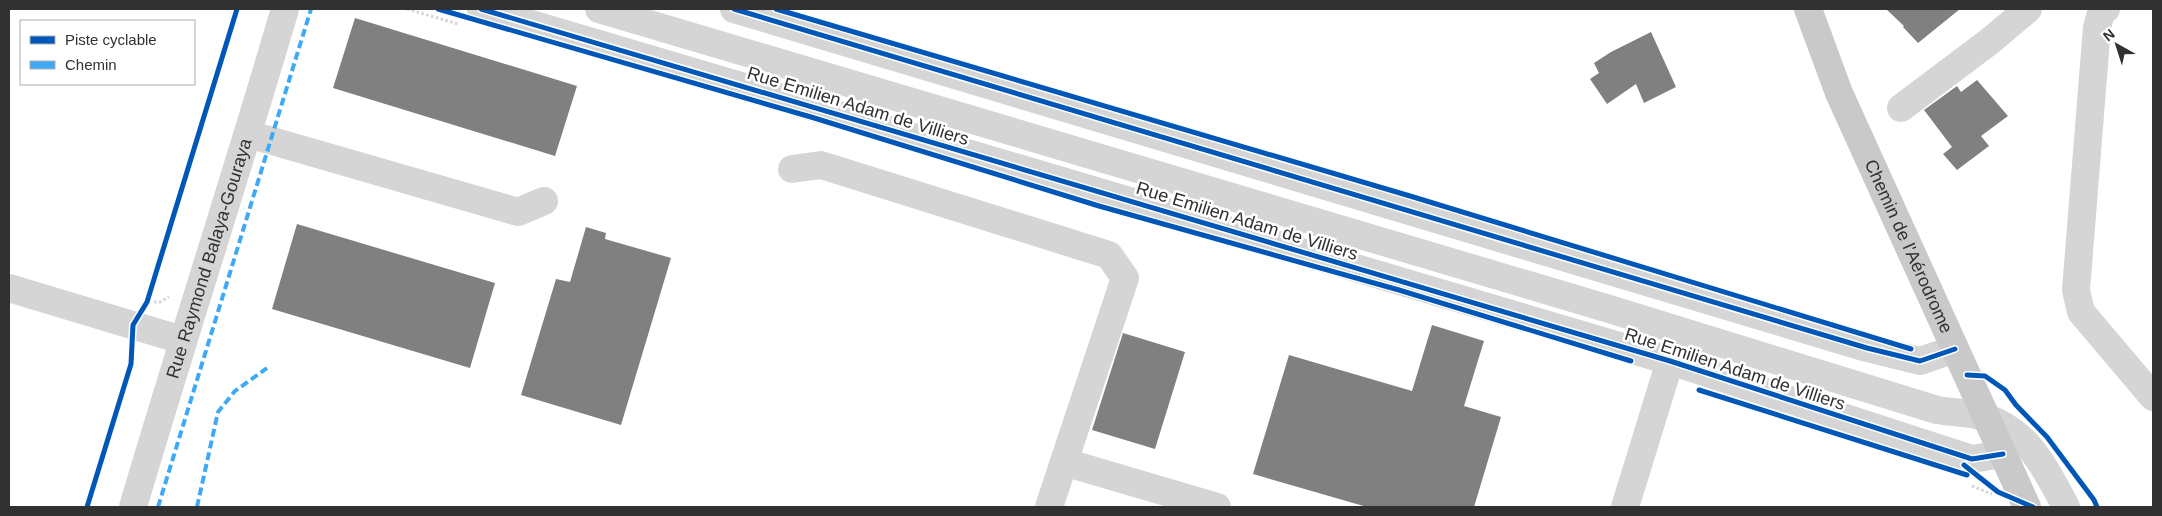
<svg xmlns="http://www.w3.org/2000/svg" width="2162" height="516" font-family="Arial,sans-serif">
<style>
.building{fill:#808080}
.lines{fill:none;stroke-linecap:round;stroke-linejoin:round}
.path{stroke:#d4d4d4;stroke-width:3;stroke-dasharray:2.5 2.5;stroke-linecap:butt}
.minor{stroke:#d5d5d5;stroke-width:28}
.major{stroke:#c9c9c9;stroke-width:28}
.quiet{stroke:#3fa9f5;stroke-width:4;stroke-dasharray:8 4;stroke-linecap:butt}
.cycleway-casing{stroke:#fff;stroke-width:8}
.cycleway{stroke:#0057b8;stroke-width:5}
.labels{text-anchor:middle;stroke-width:5;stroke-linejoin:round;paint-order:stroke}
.street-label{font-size:18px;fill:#313131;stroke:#fff}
</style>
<rect width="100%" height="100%" fill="#fff"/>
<!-- building -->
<path class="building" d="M1886,9h74l-42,34 -15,-16 1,-1z
M355,18l222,68 -22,70 -222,-68z
M1651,32l25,55 -32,16 -8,-19 -29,20 -17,-25 9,-6 -5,-10 17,-11z
M1977,80l31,36 -27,20 8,10 -32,24 -14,-16 9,-7 -28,-37 33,-24 4,6z
M297,224l198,59 -25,85 -198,-59z
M586,227l20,6 -1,6 66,19 -50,167 -100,-30 35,-116 14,3z
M1432,325l52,16 -20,65 37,11 -27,90h-107l-114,-33 36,-119 123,36z
M1123,333l62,19 -30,97 -63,-19z"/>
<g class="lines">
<!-- path -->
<path class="path" d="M407,9l51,15
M154,302h6l9,-5
M1972,486l20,8"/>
<!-- minor -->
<g class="minor">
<path d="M481,9l1189,352 302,98 31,-5"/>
<path d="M599,9l1007,299 331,102c16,3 35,2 50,8 42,14 60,53 79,89"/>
<path d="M734,9l1133,339 53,13 35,-12"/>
<path d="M2106,9l-5,4 -4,14 -21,263 5,22 72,85"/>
<path d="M1901,108l89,-67 38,-32"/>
<path d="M248,134l270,78 26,-11"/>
<path d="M792,169l29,-4 288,90 16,23 -76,229"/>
<path d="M9,288l173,52"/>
<path d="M1064,462l153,45"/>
<path id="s1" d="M133,507c49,-166 103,-331 152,-498"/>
<path d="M1625,507l45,-146"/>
</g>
<!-- major -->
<path class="major" id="s2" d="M1808,9l31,84 188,414"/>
<!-- quiet -->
<path class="quiet" d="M158,507l153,-498
M197,507l21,-95 17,-21 32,-23"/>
<defs>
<path id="cycleway" d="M438,9l373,108 288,89 300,84 232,71
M481,9l1189,352 302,98 31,-5
M734,9l1133,339 53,13 35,-12
M776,9l634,187 501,153
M1967,375l18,1 20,14 11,15 31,32 47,63 3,7
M1699,390l268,85
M1964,465l34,27 35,15
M87,507l44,-143 2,-39 14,-23 90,-293"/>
</defs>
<!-- cycleway casing -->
<use href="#cycleway" class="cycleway-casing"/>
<!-- cycleway -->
<use href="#cycleway" class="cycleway"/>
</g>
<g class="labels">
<!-- street labels -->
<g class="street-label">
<text transform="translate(858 106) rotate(17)" y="6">Rue Emilien Adam de Villiers</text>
<text transform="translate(1247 221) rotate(17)" y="6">Rue Emilien Adam de Villiers</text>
<text dy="6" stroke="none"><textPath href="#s2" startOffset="258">Chemin de l'Aérodrome</textPath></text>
<text dy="6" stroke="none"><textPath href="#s1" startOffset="260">Rue Raymond Balaya-Gouraya</textPath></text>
<text transform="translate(1735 369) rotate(18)" y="6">Rue Emilien Adam de Villiers</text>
</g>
</g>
<!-- border -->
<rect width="2162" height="516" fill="none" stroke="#313131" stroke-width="20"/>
<!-- legend -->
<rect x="20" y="20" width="175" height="65" fill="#ffffff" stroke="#adadad"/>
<rect x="30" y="36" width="25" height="8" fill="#0057b8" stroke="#adadad"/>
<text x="65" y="45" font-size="15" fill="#313131">Piste cyclable</text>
<rect x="30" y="61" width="25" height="8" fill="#3fa9f5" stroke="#adadad"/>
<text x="65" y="70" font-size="15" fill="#313131">Chemin</text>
<!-- north arrow -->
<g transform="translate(2117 45) rotate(321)" stroke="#ffffff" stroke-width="4" paint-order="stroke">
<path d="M0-4L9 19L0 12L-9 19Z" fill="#313131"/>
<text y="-8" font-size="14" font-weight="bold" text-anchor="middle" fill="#313131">N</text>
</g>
</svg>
